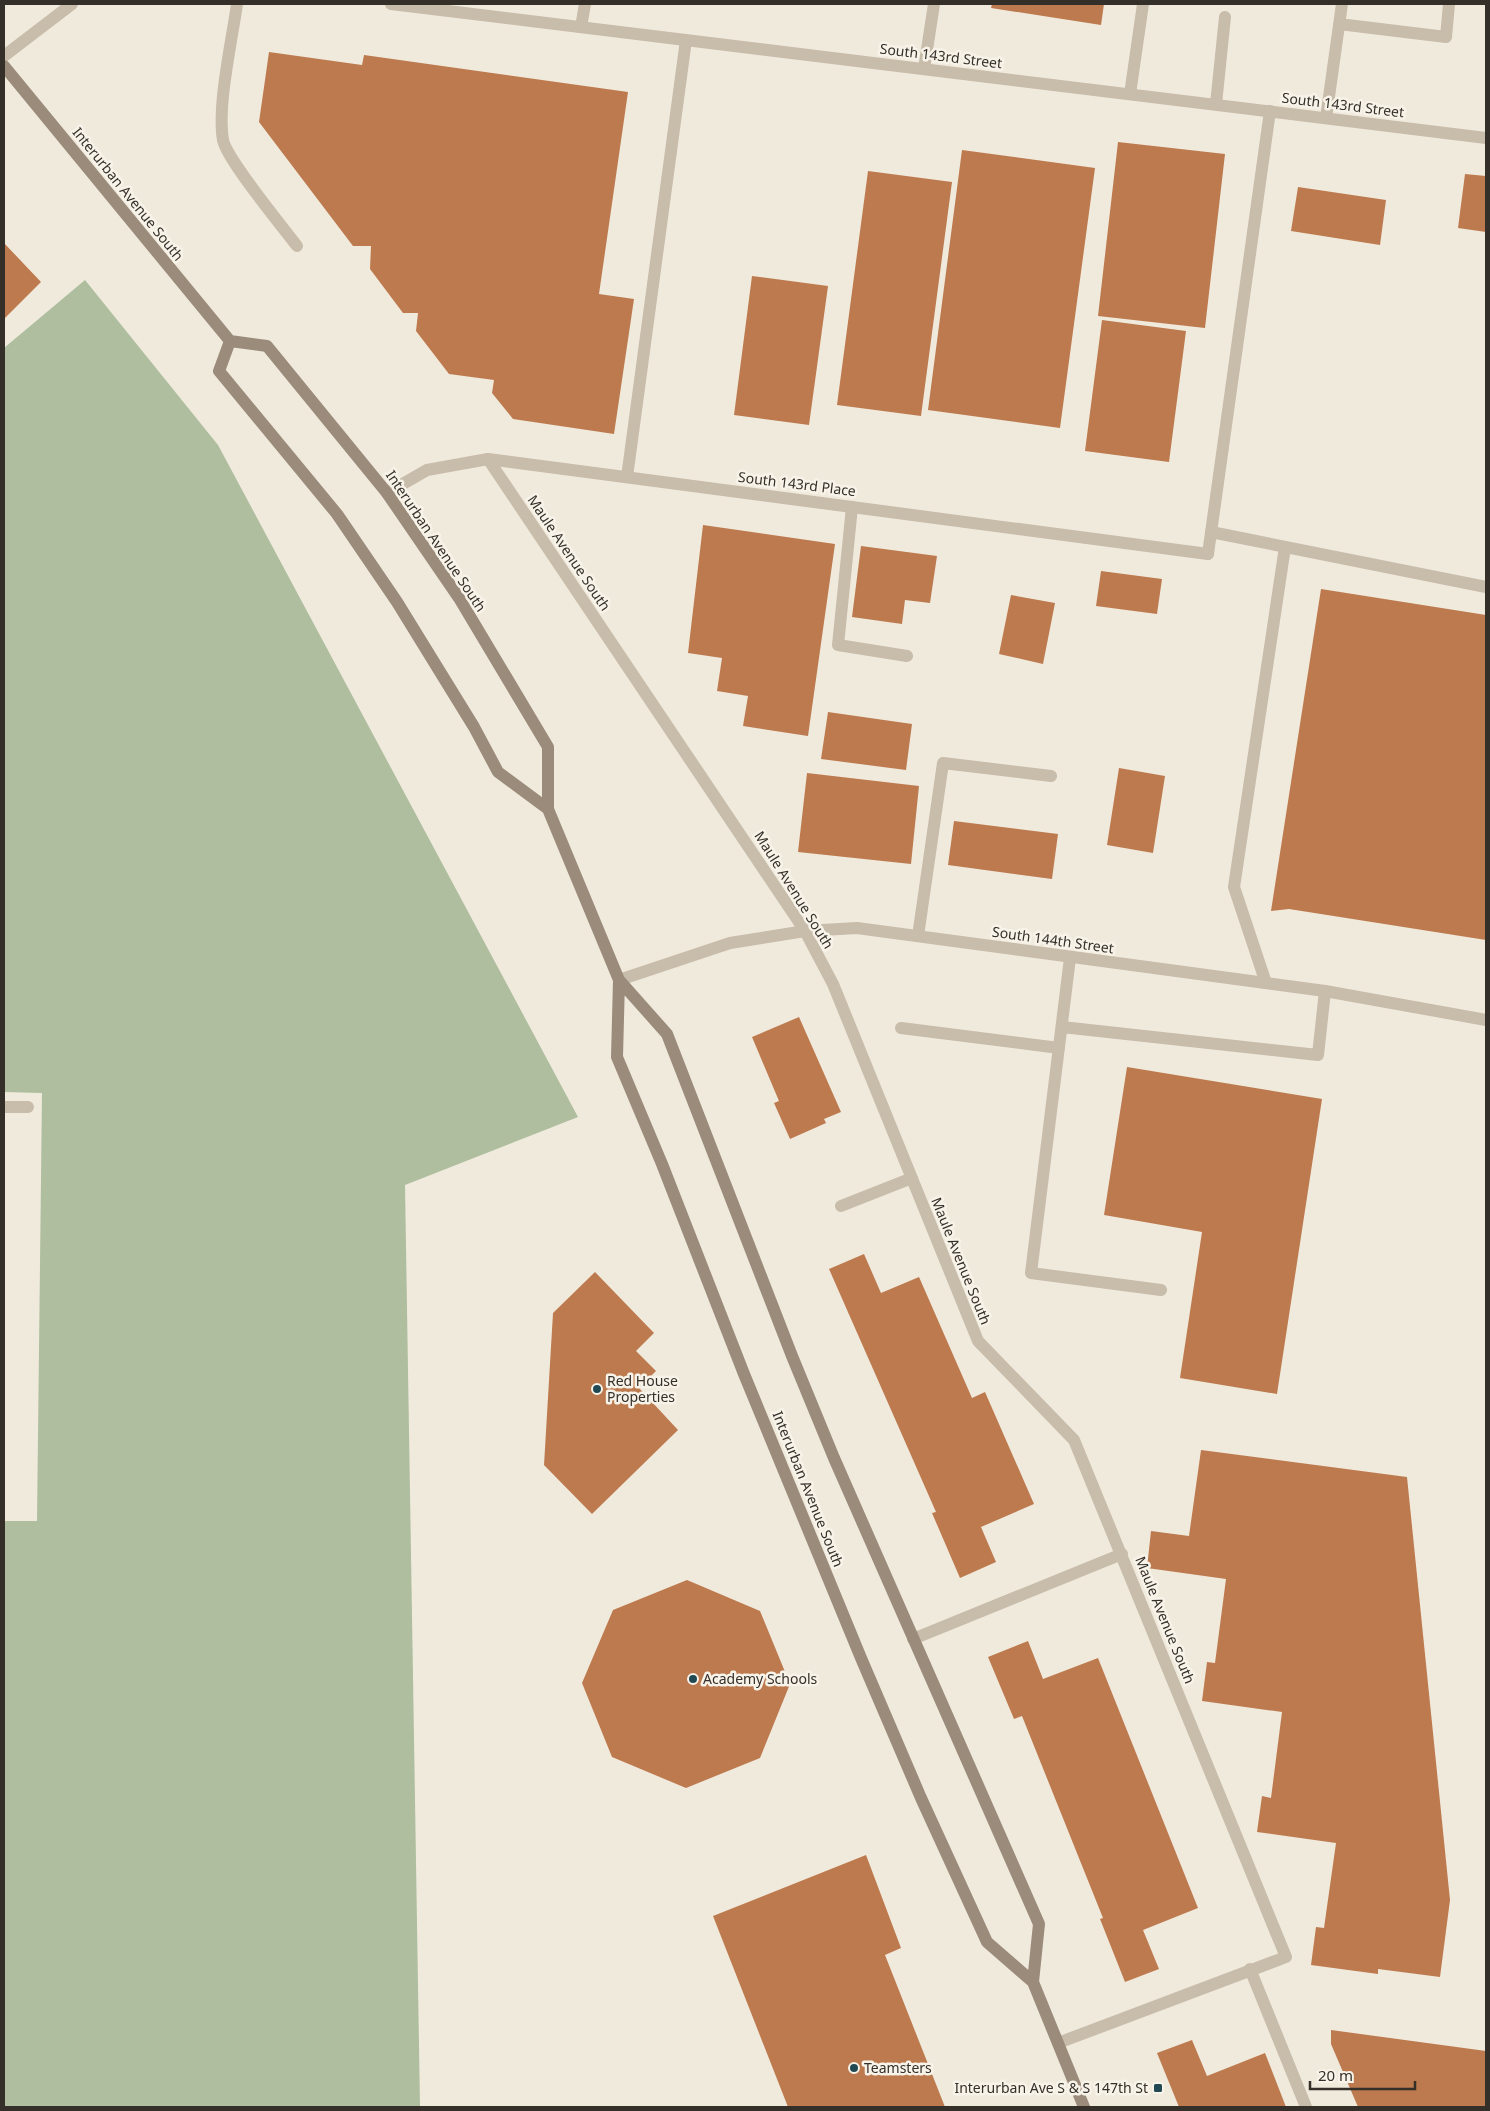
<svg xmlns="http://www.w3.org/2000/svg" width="1490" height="2111" font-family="'Noto Sans',sans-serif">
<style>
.green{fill:#aebe9e}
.building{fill:#bd7a4e}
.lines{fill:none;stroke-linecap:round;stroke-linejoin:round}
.lane{stroke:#c8bcaa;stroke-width:12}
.street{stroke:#c8bcaa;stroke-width:12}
.secondary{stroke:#9b8b7b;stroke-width:12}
.poi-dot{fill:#214954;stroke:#f8f3e9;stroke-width:2}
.labels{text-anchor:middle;stroke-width:5;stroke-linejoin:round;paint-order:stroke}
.street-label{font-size:14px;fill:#352f29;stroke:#f8f3e9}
.poi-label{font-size:14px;fill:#352f29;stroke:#f8f3e9;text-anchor:start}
</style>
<rect width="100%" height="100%" fill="#f0eadd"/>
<!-- green -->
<path class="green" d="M85,280l133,165 360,672 -173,68 15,922h-416v-586h33l5,-428 -38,-1v-744z"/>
<!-- building -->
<path class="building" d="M992,4h112l-3,21 -110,-17z
M269,52l93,13 2,-10 264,37 -29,202 35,5 -20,135 -101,-15 -21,-26 2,-13 -45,-6 -33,-43 2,-18h-15l-33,-44 1,-23h-18l-94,-124z
M1118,142l107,12 -20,174 -107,-12z
M962,150l133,18 -35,260 -132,-18z
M868,171l84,11 -31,234 -84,-11z
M1465,174l21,2v56l-28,-4z
M1298,187l88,13 -6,45 -89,-14z
M4,243l37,39 -37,37z
M752,276l76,10 -19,139 -75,-10z
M1102,320l84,11 -17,131 -84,-11z
M703,525l132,19 -27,192 -65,-10 5,-30 -31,-5 5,-33 -34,-5z
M861,546l76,10 -7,47 -25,-3 -3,24 -50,-7z
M1101,571l61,8 -5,35 -61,-8z
M1321,589l165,26v325l-197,-31 -18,2z
M1011,595l44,8 -12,61 -44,-10z
M828,712l84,12 -6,46 -85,-11z
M1119,768l46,8 -12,77 -46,-8z
M807,773l112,13 -8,78 -113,-12z
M954,821l104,13 -6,45 -104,-14z
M799,1017l42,95 -17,7 2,4 -36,16 -16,-36 5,-2 -27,-64z
M1127,1067l195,32 -45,295 -97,-16 22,-146 -98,-17z
M864,1254l17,39 38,-16 53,121 13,-6 49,112 -53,23 15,35 -36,16 -28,-65 4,-1 -107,-243z
M595,1272l59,61 -18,18 20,20 -17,17 39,42 -86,84 -48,-49 9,-152z
M1201,1450l206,27 43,423 -10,77 -62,-8v5l-67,-9 5,-38 8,1 12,-85 -79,-11 5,-36 9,2 11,-86 -80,-11 5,-39 8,1 11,-84 -79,-11 4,-37 38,5z
M687,1580l73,31 30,73 -30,74 -74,30 -74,-31 -30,-74 31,-73z
M1028,1641l15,38 55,-21 100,250 -55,22 16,39 -34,13 -25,-63 3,-1 -81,-202 -8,3 -26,-62z
M866,1855l35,93 -16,7 60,152h-157l-75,-191z
M1331,2030l155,21v56h-128l-27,-63z
M1192,2040l15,36 58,-23 21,54h-107l-22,-54z"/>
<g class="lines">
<!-- lane -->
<path class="lane" d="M237,4c-5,36 -20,102 -14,136 4,20 59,86 74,106
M1339,24l107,13 3,-33
M581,27l4,-23
M924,69l10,-65
M1130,94l13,-90
M1216,104l9,-87
M1326,118l16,-114
M488,459l317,472 28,53 145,357 96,99 212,517 -228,86
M627,477l59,-437
M852,507l-14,138 69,11
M1211,532l275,55
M1208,554l62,-443
M918,936l25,-173 108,13
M1070,958l-39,315 130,17
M1266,983l-32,-96 51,-340
M1062,1027l256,28 7,-64
M901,1028l158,20
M4,1107h24
M841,1206l71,-28
M913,1639l209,-85
M1250,1969l56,138"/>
<!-- street -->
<path class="street" d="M391,4l1095,134
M4,56l68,-52
M387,493l40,-23 61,-11 720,95
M619,980l111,-37 75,-12 52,-3 468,63 161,29"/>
<!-- secondary -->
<path class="secondary" d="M4,66l226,275 37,5 120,147 72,105 89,149v62l71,171 48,54 125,322 42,102 205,466 -6,58
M230,341l-11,30 118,143 60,88 77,125 24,45 50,37
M619,980l-2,77 45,107 82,210 117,284 60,140 66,144 46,40 51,125"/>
</g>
<!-- markers -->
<g class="poi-dot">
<circle cx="597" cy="1389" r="5"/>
<circle cx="693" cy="1679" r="5"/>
<circle cx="854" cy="2068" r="5"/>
<rect x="1153" y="2083" width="10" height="10" rx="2.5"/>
</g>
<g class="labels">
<!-- street labels -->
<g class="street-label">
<text transform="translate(941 56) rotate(7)" y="5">South 143rd Street</text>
<text transform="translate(1343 105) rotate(7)" y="5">South 143rd Street</text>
<text transform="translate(128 194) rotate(51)" y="5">Interurban Avenue South</text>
<text transform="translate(797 484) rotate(7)" y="5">South 143rd Place</text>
<text transform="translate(436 541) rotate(56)" y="5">Interurban Avenue South</text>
<text transform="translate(569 553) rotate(56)" y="5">Maule Avenue South</text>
<text transform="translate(794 890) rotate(58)" y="5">Maule Avenue South</text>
<text transform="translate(1053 940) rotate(8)" y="5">South 144th Street</text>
<text transform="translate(961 1261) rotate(68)" y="5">Maule Avenue South</text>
<text transform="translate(808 1489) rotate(68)" y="5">Interurban Avenue South</text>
<text transform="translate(1165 1620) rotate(68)" y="5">Maule Avenue South</text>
</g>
<!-- poi labels -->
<g class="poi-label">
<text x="607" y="1386">Red House<tspan x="607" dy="16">Properties</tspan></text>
<text x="703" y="1684">Academy Schools</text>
<text x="864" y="2073">Teamsters</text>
<text x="1148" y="2093" text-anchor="end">Interurban Ave S &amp; S 147th St</text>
</g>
</g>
<!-- border -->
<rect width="1490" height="2111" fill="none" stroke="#352f29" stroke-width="10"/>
<!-- scale -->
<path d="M1310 2081v8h105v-8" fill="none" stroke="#352f29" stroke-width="2.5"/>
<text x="1318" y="2081" font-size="15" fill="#352f29" stroke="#f8f3e9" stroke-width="4" paint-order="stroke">20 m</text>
</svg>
